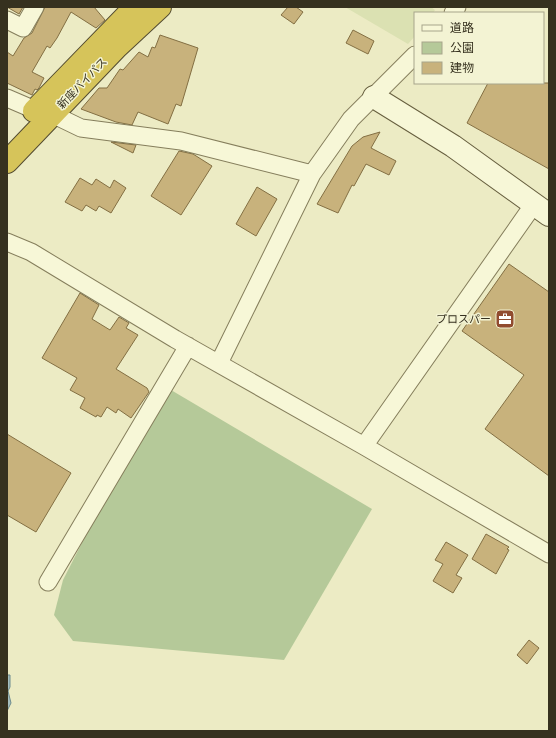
<svg xmlns="http://www.w3.org/2000/svg" width="556" height="738" font-family="'IBM Plex Serif','Noto Sans JP',serif">
<style>
.farmland{fill:#dbe1b2}
.green{fill:#b5c999}
.water{fill:#a6bfbf;stroke:#6d8b8d}
.building{fill:#c8b27c;stroke:#836f43}
.lines{fill:none;stroke-linecap:round;stroke-linejoin:round}
.street-casing{stroke:#857e5c;stroke-width:19}
.secondary-casing{stroke:#675f3f;stroke-width:24}
.highway-casing{stroke:#534b30;stroke-width:24}
.street{stroke:#f7f7d7;stroke-width:17}
.secondary{stroke:#f7f7d7;stroke-width:22}
.highway{stroke:#d6c45a;stroke-width:22}
.labels{text-anchor:middle;stroke-width:3;stroke-linejoin:round;paint-order:stroke}
.street-label{font-size:11px;fill:#36311f;stroke:#f3f3d3}
.poi-label{font-size:11px;fill:#36311f;stroke:#f3f3d3;text-anchor:end}
</style>
<rect width="100%" height="100%" fill="#ecebc4"/>
<!-- farmland -->
<path class="farmland" d="M345,7h86l4,3 -2,3h-18v23l-7,8z"/>
<!-- green -->
<path class="green" d="M171,390l201,119 -88,151 -211,-19 -19,-26 9,-35 27,-53z"/>
<!-- water -->
<path class="water" d="M7,675h3v12l-2,4 3,12 -4,8z"/>
<!-- building -->
<path class="building" d="M7,7h16l-4,7z
M45,7h49l11,13 -9,8 -25,-16 -14,26 -7,10 -3,-2 -15,26 12,6 -5,10 -2,2 -2,-1 -3,6 -25,-12v-31l6,4 11,-18 8,-5z
M288,7h8l7,5 -9,12 -13,-9z
M353,30l21,11 -6,13 -22,-11z
M160,35l38,13 -17,58 -5,-2 -8,20 -30,-12 -6,13 -16,-3 -35,-13 18,-21h8l13,-19 3,1 16,-18 9,5 4,-10 3,1z
M488,83h61v86l-82,-46z
M380,132l-9,16 25,13 -7,14 -23,-11 -12,22 -2,-1 -14,28 -21,-9 35,-58 11,-9z
M111,142l25,3 -3,8z
M179,151l14,3 19,12 -31,49 -30,-19z
M80,178l12,7 4,-6 14,9 4,-8 12,8 -15,25 -12,-7 -3,5 -10,-6 -4,6 -17,-9z
M257,187l20,12 -21,37 -20,-12z
M509,264l40,28v184l-64,-47 39,-54 -62,-44z
M80,293l19,12 -7,14 18,11 9,-13 10,6 -3,5 12,7 -22,34 31,19 2,4 -18,26 -13,-9 -2,4 -9,-6 -6,10 -4,-2 -1,2 -16,-9 5,-10 -15,-8 7,-12 -35,-20z
M7,434l64,39 -35,59 -29,-17z
M486,534l23,13 -2,2 2,1 -13,24 -24,-15z
M446,542l22,13 -12,20 6,3 -9,15 -20,-12 10,-17 -8,-4z
M529,640l10,8 -12,16 -10,-9z"/>
<g class="lines">
<defs>
<path id="street" d="M453,13l4,-6
M7,20l16,8 12,-21
M7,98l28,12
M52,114l29,14 100,13 131,33
M7,242l24,10 144,87 189,107 185,108
M219,363l93,-189 39,-55 64,-64
M364,446l170,-242
M48,582l140,-236"/>
<path id="secondary" d="M374,97l79,49 96,69"/>
<path id="highway" d="M34,111l101,-104
M7,162l110,-115 43,-40"/>
</defs>
<!-- street casing -->
<use href="#street" class="street-casing"/>
<!-- secondary casing -->
<use href="#secondary" class="secondary-casing"/>
<!-- highway casing -->
<use href="#highway" class="highway-casing"/>
<!-- street -->
<use href="#street" class="street"/>
<!-- secondary -->
<use href="#secondary" class="secondary"/>
<!-- highway -->
<use href="#highway" class="highway"/>
</g>
<!-- icons -->
<defs>
<symbol id="office-square" viewBox="-11 -11 22 22"><rect x="-9" y="-9" width="18" height="18" rx="4" fill="#914b2f" stroke="#f3f3d3"/><path d="M-6-3h4V-5.5h4V-3h4V5H-6ZM-1-4.5V-3h2v-1.5ZM-6 0V1H6V0Z" fill="#fff"/></symbol>
</defs>
<g fill-rule="evenodd">
<use href="#office-square" x="494" y="308" width="22" height="22"/>
</g>
<g class="labels">
<!-- street labels -->
<g class="street-label">
<text transform="translate(82 83) rotate(-46)" y="4">新座バイパス</text>
</g>
<!-- poi labels -->
<g class="poi-label">
<text x="491" y="323">プロスパー</text>
</g>
</g>
<!-- border -->
<rect width="556" height="738" fill="none" stroke="#36311f" stroke-width="16"/>
<!-- legend -->
<rect x="414" y="12" width="130" height="72" fill="#f3f3d3" stroke="#a7a58b"/>
<rect x="422" y="25" width="20" height="6" fill="#f7f7d7" stroke="#a7a58b"/>
<text x="450" y="32" font-size="12" fill="#36311f">道路</text>
<rect x="422" y="42" width="20" height="12" fill="#b5c999" stroke="#a7a58b"/>
<text x="450" y="52" font-size="12" fill="#36311f">公園</text>
<rect x="422" y="62" width="20" height="12" fill="#c8b27c" stroke="#a7a58b"/>
<text x="450" y="72" font-size="12" fill="#36311f">建物</text>
</svg>
